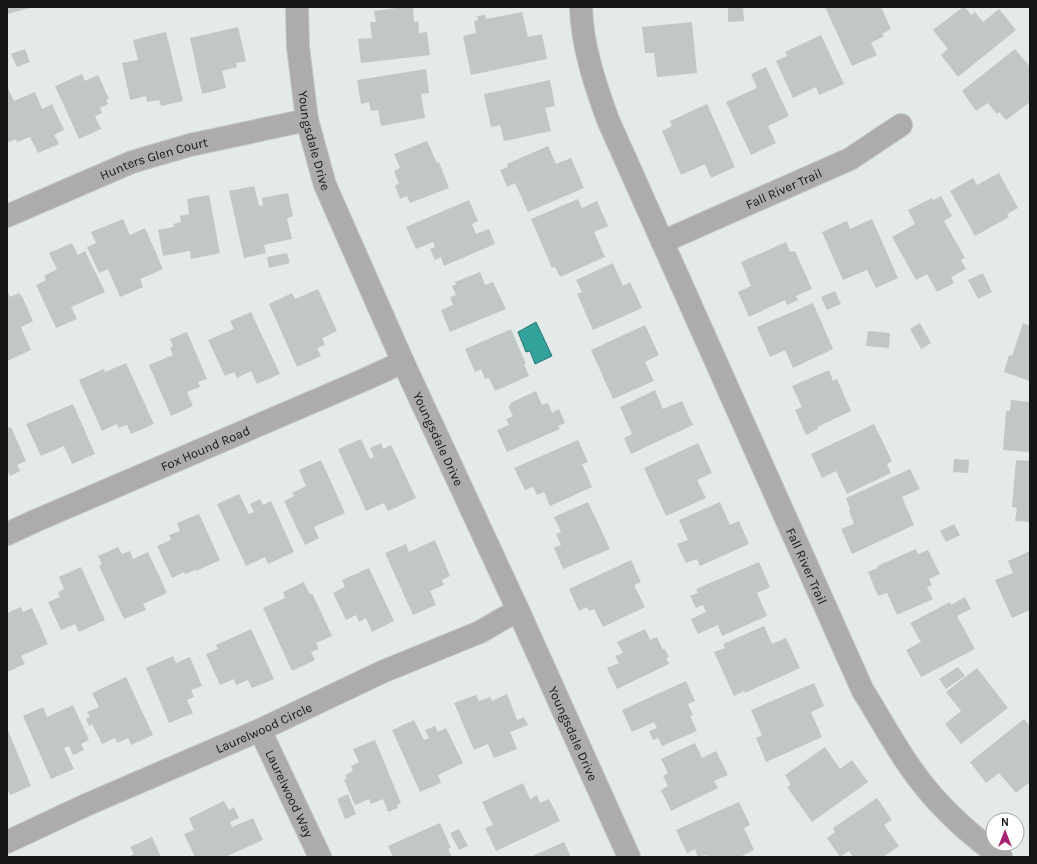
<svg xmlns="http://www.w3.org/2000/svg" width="1037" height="864" font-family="Karla,sans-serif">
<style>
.water{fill:#32a29b;stroke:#297873}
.building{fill:#c1c7c6}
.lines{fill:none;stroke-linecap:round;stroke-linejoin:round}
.minor-casing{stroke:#c2c8c7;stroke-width:24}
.minor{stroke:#aeabac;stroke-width:22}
.labels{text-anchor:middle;stroke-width:3;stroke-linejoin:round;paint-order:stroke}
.street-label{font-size:13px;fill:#151717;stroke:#fff}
</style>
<rect width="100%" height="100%" fill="#e3eae9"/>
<!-- water -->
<path class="water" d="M536,322l16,34 -17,8 -5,-13 -4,1 -8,-20z"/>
<!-- building -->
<path class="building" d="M7,7h26l-26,7z
M404,7h9l1,15 4,-1 1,12 8,-1 3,23 -69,8 -3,-24 14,-1 -2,-16h6l-2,-11z
M743,7l1,14 -16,1v-14z
M825,7h56l10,22 -9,5 2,2 -13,7 6,12 -25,11z
M963,7h2l6,8 4,-3 8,10 16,-13 17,21 -58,47 -17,-22 7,-6 -15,-19z
M522,12l6,25 14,-3 5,25 -76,16 -8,-39 13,-3 -2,-12 4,-1 -1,-4 8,-1 1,4z
M692,22l5,51 -40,4 -3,-24h-9l-3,-26z
M238,27l8,34 -10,2 1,4 -15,4 4,17 -24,6 -12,-56z
M166,32l17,69 -22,5 -2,-6 -12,2 -1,-6 -16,4 -8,-37 16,-3 -5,-20z
M821,35l23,49 -25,11 -3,-8 -23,11 -17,-37 11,-5 -2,-4z
M25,49l5,13 -13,5 -6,-13z
M1015,49l15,18v35l-24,18 -7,-8 -2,2 -9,-11 -12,8 -14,-20z
M766,67l23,49 -21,10 8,17 -25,12 -25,-53 31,-14 -6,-14z
M426,69l3,24 -8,1 4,24 -44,8 -3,-16 -7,1 -2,-9 -8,2 -4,-24z
M82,74l3,7 13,-6 11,24 -3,1 2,4 -8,4 2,5 -7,3 6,13 -22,10 -24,-53z
M550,80l5,26 -10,2 6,23 -47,10 -4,-16 -9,2 -7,-33z
M7,86l7,15 21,-9 7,17 10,-5 12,26 -10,5 5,9 -21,9 -8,-16 -13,5 -1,-3 -9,4z
M707,104l28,63 -24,11 -6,-14 -24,11 -19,-44 10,-5 -2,-5z
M427,141l10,22 2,-1 10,26 -39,15 -3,-7 -7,3 -5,-14 4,-1 -5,-13 6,-3 -6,-14z
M548,146l8,18 15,-6 13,30 -56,24 -13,-29 -8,4 -7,-17 8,-3 -1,-3z
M999,173l19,35 -11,6 2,3 -34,19 -25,-45 23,-13 4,7z
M254,186l5,20 4,-1 -1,-7 26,-5 5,23 -6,2 5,21 -28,6 2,8 -22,5 -15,-67z
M209,195l11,58 -29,6 -1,-8 -27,5 -5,-26 16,-3 -1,-3 8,-2 -1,-6 9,-2 -2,-15z
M941,196l11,20 -8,5 21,37 -4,2 5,9 -15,8 3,6 -17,9 -10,-18 -11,6 -24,-43 23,-13 -7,-14 24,-12 1,2z
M578,199l4,9 15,-7 11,25 -14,6 11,25 -45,20 -5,-10 -3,1 -21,-49z
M469,200l9,21 -6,3 4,10 13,-5 6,15 -51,22 -3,-9 -6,3 -5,-11 5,-2 -2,-5 -17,7 -10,-22z
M123,219l7,16 15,-7 18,41 -23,10 3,8 -23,10 -12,-28 -9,4 -12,-26 9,-4 -5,-11z
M872,219l26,59 -22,10 -9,-18 -24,10 -21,-48 25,-11 3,8z
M786,242l4,10 5,-1 17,38 -16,7 2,4 -11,5 -2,-5 -36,17 -11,-25 13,-6 -10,-24z
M72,243l6,12 7,-4 20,41 -34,15 6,12 -21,9 -20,-43 10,-5 -2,-4 13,-7 -8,-16z
M287,253l3,10 -21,5 -2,-11z
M613,263l10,23 7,-4 12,26 -49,22 -16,-36 5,-2 -6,-12z
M480,272l5,13 8,-3 13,27 -56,23 -9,-22 12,-5 -3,-8 6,-2 -4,-9 4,-2 -1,-2z
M983,273l9,19 -14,7 -10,-19z
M318,289l19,42 -15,7 3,7 -8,3 4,8 -24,11 -28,-63 23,-11 3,6z
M7,290l3,7 9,-4 3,3 11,25 -12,6 10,23 -24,11z
M835,291l6,13 -14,6 -6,-13z
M813,303l20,46 -40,19 -8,-18 -15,7 -13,-30z
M251,312l29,62 -23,10 -6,-13 -14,7 -3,-6 -9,4 -17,-36 26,-11 -4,-8z
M920,323l11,20 -10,6 -11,-20z
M1023,323l7,3v55l-26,-9 5,-17 3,1z
M645,325l14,30 -14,7 9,19 -41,18 -22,-49z
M511,329l15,35h-2l5,12 -34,15 -6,-13 -4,1 -4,-10 -6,3 -10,-23z
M868,331l22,2 -1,15 -23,-2z
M187,332l20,47 -9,3 2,5 -13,5 6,14 -22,10 -22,-51 24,-10 -3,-7 3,-2 -3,-7z
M126,363l28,61 -23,10 -4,-9 -9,3 -1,-4 -15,7 -23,-51 25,-11 1,3z
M829,370l4,11 4,-2 14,32 -34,16 1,2 -12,6 -11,-25 7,-3 -10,-21z
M655,390l8,19 19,-8 11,24 -62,29 -7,-16 8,-4 -12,-27z
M536,391l6,14 6,-2 4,10 7,-4 6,14 -7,3 2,3 -53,23 -10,-22 12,-5 -3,-6 7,-3 -5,-10 3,-1 -1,-2z
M1011,400l19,2v50l-27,-2 3,-39h4z
M73,404l22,50 -23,10 -8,-18 -23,10 -15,-32z
M874,424l18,37 -5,3 4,9 -44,21 -11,-23 -14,7 -11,-24z
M11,427l15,34 -9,4 3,6 -10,5 -3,-6v-42z
M361,439l9,20 4,-2 -4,-9 11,-5 2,6 8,-4 25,53 -28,13 -4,-8 -18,8 -28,-62z
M578,440l10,22 -6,2 10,23 -42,19 -6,-14 -7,3 -4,-8 -8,3 -11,-22z
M698,443l14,30 -15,7 9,18 -40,18 -22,-48z
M954,459l15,1 -1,13 -15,-1z
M321,460l24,53 -31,14 5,11 -14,7 -21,-44 10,-5 -2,-3 14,-7 -7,-16z
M1016,460l14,1v61l-15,-1 2,-13 -5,-1z
M910,469l10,20 -18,8 12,28 -62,29 -11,-25 13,-5 -5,-13 1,-2 -4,-11z
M239,494l10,20 5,-2 -4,-8 10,-5 3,6 8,-4 23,51 -26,12 -3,-7 -19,9 -29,-62z
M588,502l22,47 -47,20 -9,-21 7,-3 -5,-11 5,-2 -7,-15z
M720,502l10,23 9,-4 10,23 -49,22 -3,-7 -11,4 -9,-19 11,-4 -9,-20z
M199,514l21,46 -24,11 -1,-1 -10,4 -1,-2 -12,6 -15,-32 14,-6 -2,-5 11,-4 -3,-8z
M954,524l6,11 -14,7 -6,-11z
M435,540l15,36 -8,4 2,5 -14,6 6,14 -23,10 -28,-62 21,-9 3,8z
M118,547l4,7 8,-3 3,8 15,-7 19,41 -24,11 3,6 -22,9 -25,-53 3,-2 -4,-8z
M916,549l2,5 10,-4 12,24 -11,5 3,6 -5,2 6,12 -36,16 -10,-22 -9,3 -10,-24 10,-4 -1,-2z
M1030,551v59l-18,8 -17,-38 18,-7 -5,-12z
M631,560l10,22 -7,3 11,22 -42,20 -9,-18 -5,2 -2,-4 -8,4 -10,-22z
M759,562l11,25 -13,6 10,23 -45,20 -4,-11 -20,9 -7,-15 15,-7 -3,-7 -7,3 -6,-12 8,-3 -2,-4z
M81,567l24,53 -26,12 -4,-8 -14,6 -13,-28 12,-5 -2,-5 6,-3 -5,-12z
M369,568l25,53 -22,11 -6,-14 -7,4 -3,-7 -10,5 -13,-27 12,-6 -3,-7z
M304,582l6,13 2,-2 20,43 -16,7 3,6 -8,3 4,8 -23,11 -29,-63 22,-10 -2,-6z
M965,597l6,12 -14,7 18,33 -54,28 -15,-27 15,-8 -11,-19 40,-21 1,3z
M21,607l2,5 9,-4 16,36 -27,12 4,8 -18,8v-59z
M764,626l8,18 14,-6 14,30 -55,25 -1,-2 -10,5 -20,-44 11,-4 -2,-4z
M251,629l23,50 -22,9 -4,-8 -12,5 -2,-6 -14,6 -14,-31 12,-5 -2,-4z
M645,629l5,11 7,-3 6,13 2,-1 4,8 -3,1 3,6 -52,25 -10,-21 12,-5 -4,-7 8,-3 -6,-11z
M173,656l3,7 14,-6 12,29 -11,4 3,7 -7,3 6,13 -24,10 -23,-55z
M958,667l7,9 -19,13 -7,-10z
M977,668l31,40 -47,36 -16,-20 16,-13 -15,-19z
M126,677l27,58 -22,10 -3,-7 -11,5 -2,-5 -13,6 -10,-20 -3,2 -3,-7 4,-2 -3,-5 12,-5 -7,-14z
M686,681l9,20 -7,3 5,11 -3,1 7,15 -35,15 -4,-8 -5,2 -4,-9 8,-3 -3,-6 -22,10 -10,-22z
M814,683l10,23 -13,6 11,25 -56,25 -10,-24 6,-3 -11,-25z
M507,694l10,26 7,-3 4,8 -18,7 7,17 -23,9 -6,-14 -14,6 -20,-47 22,-8 3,6 11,-4 2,4z
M73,705l16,35 -8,4 3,6 -11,5 -4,-9 -5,2 10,21 -23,10 -28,-63 20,-9 4,10z
M1024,719l6,8v55l-14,11 -17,-20 -13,10 -16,-21z
M414,720l10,20 5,-2 -4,-8 10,-4 3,6 8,-4 17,35 -25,12 3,8 -21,9 -28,-62z
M7,728l24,58 -21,9 -3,-7z
M375,740l26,63 -4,2 1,3 -10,4 -5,-13 -12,5 -2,-5 -14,6 -11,-25 3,-1 -2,-4 8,-4 -2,-5 8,-4 -6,-13z
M695,743l7,15 14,-7 12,24 -14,6 4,7 -47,23 -10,-21 7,-4 -5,-10 5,-3 -7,-14z
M825,747l15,22 12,-9 16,22 -56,40 -25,-35 4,-2 -6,-10z
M523,783l7,16 7,-4 3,8 9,-4 11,22 -64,30 -11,-23 8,-3 -11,-23z
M348,794l8,20 -11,5 -8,-20z
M877,798l15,22 -8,5 15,21 -16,11h-30l-4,-6 -9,6 -13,-19 8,-6 -2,-4z
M224,801l5,9 5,-3 5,11 -9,4 2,5 21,-9 10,22 -38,17h-30l-11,-23 10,-4 -5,-12z
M739,802l11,23 -6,3 10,22 -14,7h-33l-1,-2 -8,2 -3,-8 -8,4 -11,-23z
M440,823l11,25 -3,1 4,8h-59l-5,-11z
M459,829l9,17 -9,4 -9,-17z
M152,837l9,20h-33l6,-3 -4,-7z
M564,842l7,15h-41z"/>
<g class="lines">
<defs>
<g id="minor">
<path id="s1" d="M297,7l1,40 9,73 18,65 78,177 115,248 111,247"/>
<path id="s2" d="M581,7c1,39 14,77 27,113l255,571c16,25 30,52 47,76 24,35 56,65 91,90"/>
<path id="s3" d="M7,216l125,-54 58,-17 117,-25"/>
<path id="s4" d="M662,242l188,-83 51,-34"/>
<path id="s5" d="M7,534l28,-13 331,-142 37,-17"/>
<path id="s6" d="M260,730l60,127"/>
<path id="s7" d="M7,842l79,-37 174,-75 122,-58 98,-40 38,-22"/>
</g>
</defs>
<!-- minor casing -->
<use href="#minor" class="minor-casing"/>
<!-- minor -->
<use href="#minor" class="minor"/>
</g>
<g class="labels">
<!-- street labels -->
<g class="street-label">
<text dy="5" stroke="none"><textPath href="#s1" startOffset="135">Youngsdale Drive</textPath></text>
<text dy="5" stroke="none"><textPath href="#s3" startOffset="158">Hunters Glen Court</textPath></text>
<text dy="5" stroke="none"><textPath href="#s4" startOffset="133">Fall River Trail</textPath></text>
<text dy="5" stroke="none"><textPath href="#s1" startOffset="459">Youngsdale Drive</textPath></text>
<text dy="5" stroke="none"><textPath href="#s5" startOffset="216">Fox Hound Road</textPath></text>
<text dy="5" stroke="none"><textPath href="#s2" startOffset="605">Fall River Trail</textPath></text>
<text dy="5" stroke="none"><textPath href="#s7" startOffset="281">Laurelwood Circle</textPath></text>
<text dy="5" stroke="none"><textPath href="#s1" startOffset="783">Youngsdale Drive</textPath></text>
<text dy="5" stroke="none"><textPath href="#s6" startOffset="70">Laurelwood Way</textPath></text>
</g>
</g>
<!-- border -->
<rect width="1037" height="864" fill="none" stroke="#151717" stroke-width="16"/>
<!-- north arrow -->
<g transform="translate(1005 832)"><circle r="19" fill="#ffffff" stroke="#a1a2a2"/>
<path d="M0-3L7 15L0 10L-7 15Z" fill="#a62371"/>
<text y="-6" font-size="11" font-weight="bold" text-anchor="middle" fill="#151717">N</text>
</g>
</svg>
